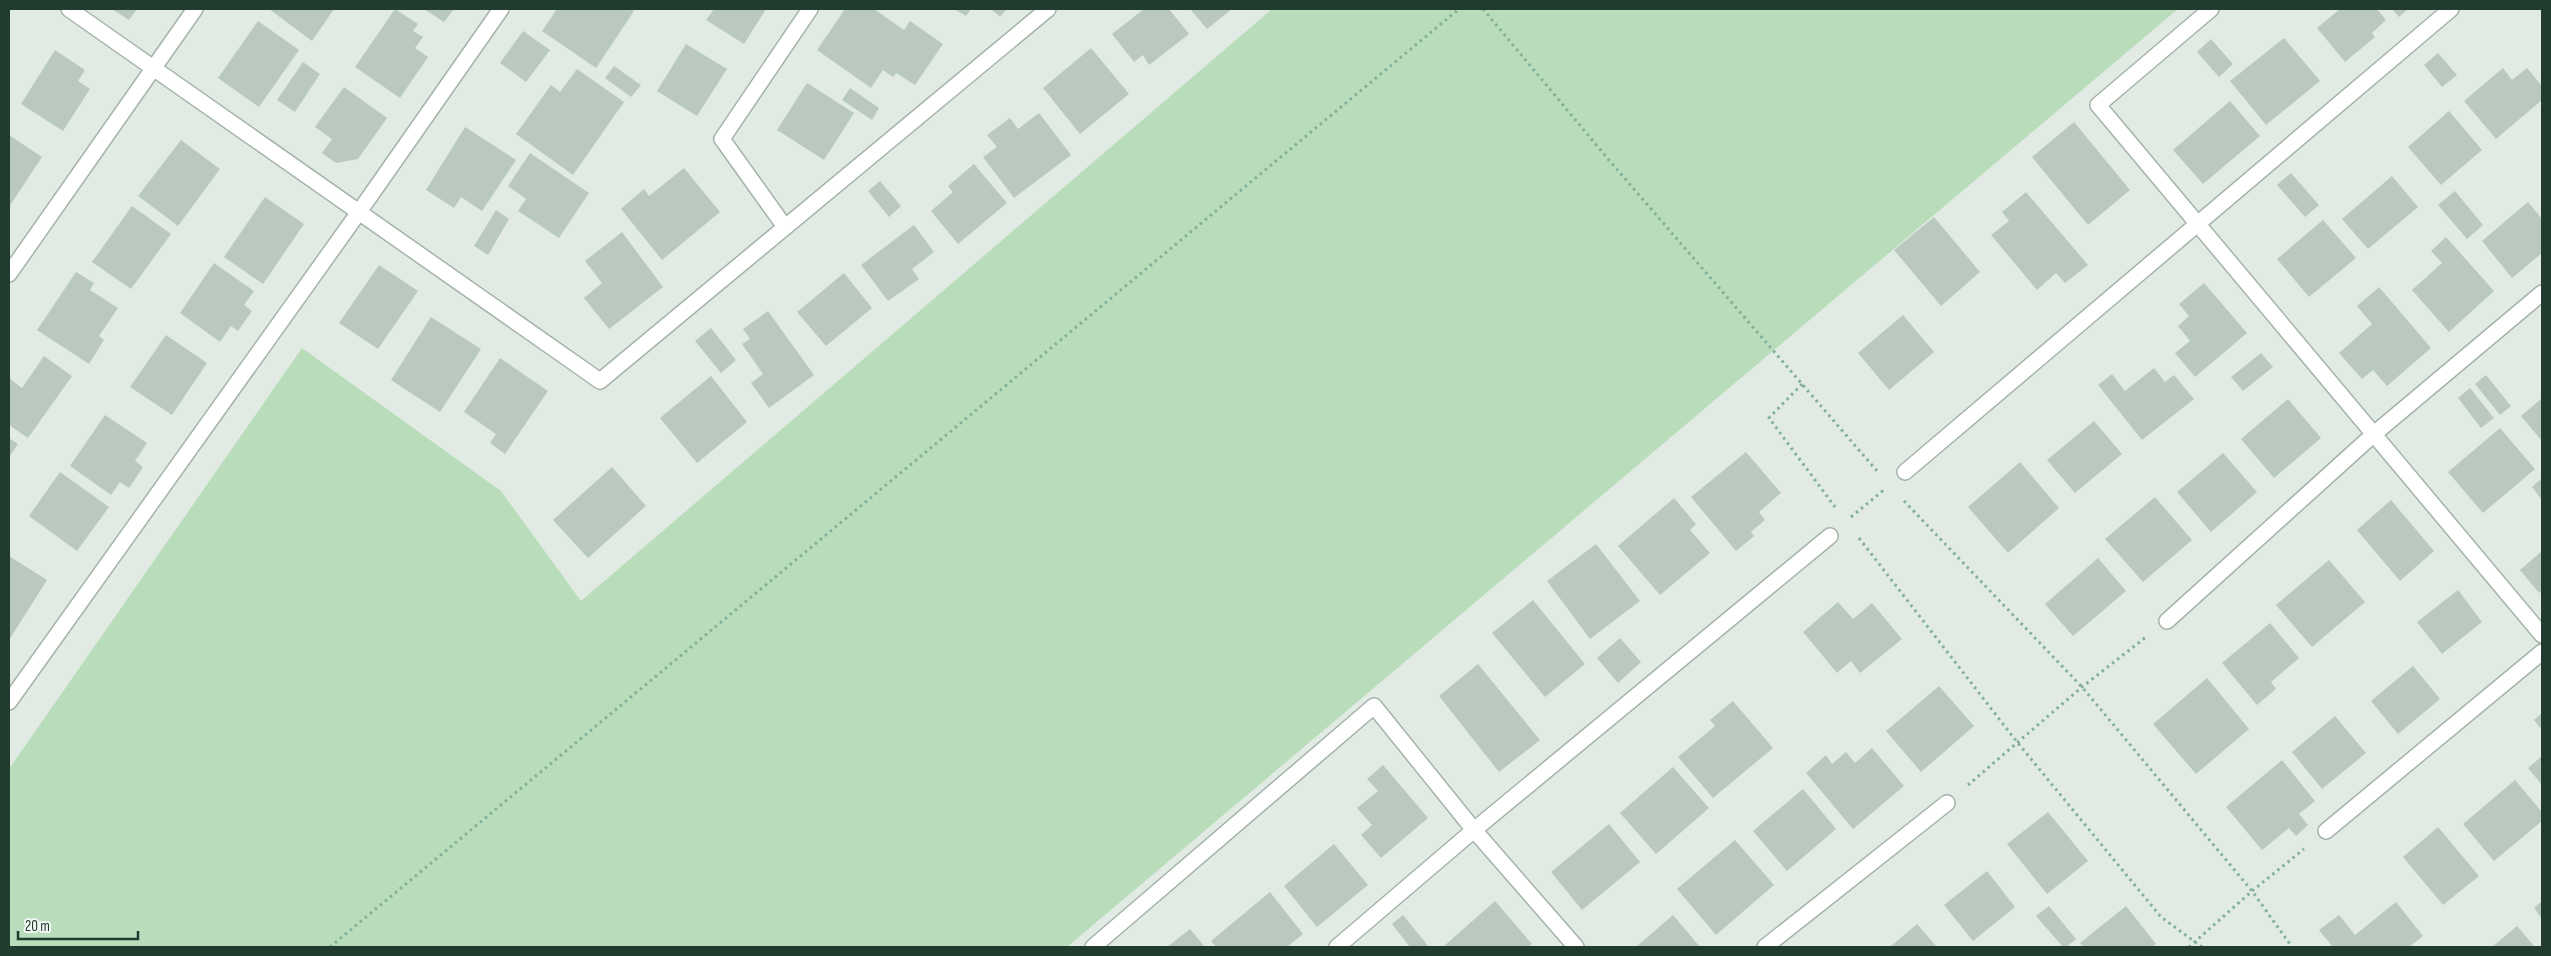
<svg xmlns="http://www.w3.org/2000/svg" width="2551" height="956" font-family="'Sofia Sans Condensed',sans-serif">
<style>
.green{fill:#b9ddbb}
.building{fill:#b9c9bf}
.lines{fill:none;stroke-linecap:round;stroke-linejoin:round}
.minor-casing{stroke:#a4b3aa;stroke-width:18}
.path{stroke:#81af97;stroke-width:3;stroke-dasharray:2.5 4;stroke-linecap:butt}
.minor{stroke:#fff;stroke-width:15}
</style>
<rect width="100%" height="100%" fill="#e1ebe4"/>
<!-- green -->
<path class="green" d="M1272,9h906l-1111,938h-1058v-178l293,-421 199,143 80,110z"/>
<!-- building -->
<path class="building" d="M112,9h25l-8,11z
M269,9h65l-22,32z
M395,9l23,15 -5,7 10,6 -8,11 13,9 -28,41 -45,-31z
M424,9h30l-10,13z
M557,9h74l3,2 -38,57 -54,-37z
M714,9h52l-22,35 -38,-24z
M845,9h29l30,21 6,-9 33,23 -28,41 -19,-12 -3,4 -10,-7 -12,18 -54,-38z
M954,9h17l-5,7z
M991,9h16l-7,8z
M1144,9h25l20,25 -40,31 -6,-10 -9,7 -22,-28z
M1190,9h42l-25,20z
M2340,9h37l9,11 -14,13 3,4 -30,25 -28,-34z
M2392,9h16l-9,8z
M258,21l41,29 -40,57 -41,-29z
M523,31l27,19 -24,32 -26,-19z
M2284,38l36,43 -54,44 -36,-44z
M2211,39l22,25 -14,13 -22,-25z
M686,44l41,25 -30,47 -40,-25z
M1091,48l38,46 -49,40 -37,-46z
M55,50l30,20 -7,11 12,8 -27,42 -42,-27z
M2438,53l19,22 -15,12 -18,-22z
M303,62l17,12 -25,38 -18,-12z
M614,66l27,19 -10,12 -26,-19z
M2503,68l9,12 15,-12 15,18v14l-46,39 -32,-38z
M577,69l47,33 -51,73 -57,-41 35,-49 9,7z
M807,83l47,30 -30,47 -47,-30z
M344,87l43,31 -29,41 -22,4 -14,-10 10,-14 -17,-12z
M850,88l29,20 -7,12 -30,-20z
M2230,101l30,35 -57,48 -30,-34z
M2449,111l33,39 -41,35 -33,-38z
M1039,113l32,42 -57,43 -31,-41 14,-10 -10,-12 23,-17 8,11z
M2074,122l56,68 -42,35 -56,-68z
M465,127l51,33 -34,51 -21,-14 -7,11 -28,-18z
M9,135l33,22 -33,50z
M181,140l39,29 -42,57 -40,-30z
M530,153l59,40 -30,45 -41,-27 8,-12 -18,-13z
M974,164l33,39 -49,41 -27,-33 22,-19 -5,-6z
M684,168l36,44 -58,48 -41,-51 23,-20 5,7z
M2291,173l28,32 -14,12 -28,-32z
M2392,176l26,31 -50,42 -26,-30z
M880,181l21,25 -12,11 -21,-26z
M2455,191l28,34 -16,14 -29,-34z
M2026,192l62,73 -23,18 -9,-10 -19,17 -46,-55 18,-14 -7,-9z
M265,197l39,27 -41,60 -39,-27z
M2528,202l14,17v34l-30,25 -30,-37z
M132,206l39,28 -40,55 -39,-27z
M496,210l13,9 -21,36 -14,-9z
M1934,217l46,55 -39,34 -47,-56z
M2323,220l33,38 -47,39 -32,-38z
M914,225l20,27 -22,17 7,10 -31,22 -27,-36z
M622,232l41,55 -54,42 -25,-31 18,-15 -17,-22z
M2446,237l48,54 -45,41 -37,-42 30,-27 -11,-12z
M214,263l40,28 -10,14 8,6 -14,20 -7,-5 -11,16 -40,-29z
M379,265l39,26 -40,58 -39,-26z
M76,272l18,11 -4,7 28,18 -19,28 5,4 -15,24 -52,-34z
M844,273l28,35 -46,38 -29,-34z
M2204,283l43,50 -52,44 -20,-24 15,-12 -12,-15 11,-10 -10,-12z
M2379,287l52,61 -44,38 -14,-16 -11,9 -23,-26 33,-29 -15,-18z
M768,311l46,64 -45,33 -18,-25 12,-9 -21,-30 8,-5 -7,-10z
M1903,315l31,37 -45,38 -31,-37z
M431,317l50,32 -41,63 -49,-32z
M711,328l25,32 -15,13 -26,-32z
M166,335l41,28 -35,52 -42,-28z
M2261,353l12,14 -30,24 -12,-14z
M44,356l28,20 -44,62 -19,-13v-47l13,10z
M500,358l48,33 -43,63 -15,-11 6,-9 -32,-22z
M2154,368l11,14 9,-7 20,24 -52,41 -44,-55 14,-11 13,17z
M2486,375l25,31 -11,9 -25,-31z
M711,376l36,46 -50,41 -37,-45z
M2470,388l24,30 -13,10 -23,-30z
M2542,398v43l-21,-25z
M2288,399l33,39 -47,40 -33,-39z
M105,415l42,28 -12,18 8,6 -14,21 -9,-6 -9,13 -41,-29z
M2094,421l28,33 -47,39 -28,-33z
M2500,428l35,41 -52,44 -35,-41z
M9,438l9,6 -9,13z
M1746,452l35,41 -22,19 6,8 -14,12 3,4 -18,15 -45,-54z
M2223,453l34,39 -46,40 -34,-40z
M2020,462l39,46 -51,45 -40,-46z
M612,467l34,39 -58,52 -35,-38z
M60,472l49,35 -32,44 -48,-35z
M2542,478v22l-10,-13z
M2155,497l37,43 -49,42 -38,-43z
M1674,498l22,26 -6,6 20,23 -50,42 -42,-49z
M2391,500l43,51 -34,30 -43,-51z
M1596,544l44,57 -50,38 -43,-58z
M2542,551v39l-3,3 -19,-23z
M9,556l38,24 -36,57 -2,-1z
M2098,558l28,33 -53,45 -28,-32z
M2329,560l36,42 -53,45 -36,-42z
M2458,590l24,32 -40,32 -25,-32z
M1533,600l52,64 -40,33 -53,-64z
M1838,602l15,17 19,-16 30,36 -42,34 -9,-12 -14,12 -34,-41z
M2270,623l29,35 -28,24 5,7 -19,16 -35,-42z
M1620,638l21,24 -23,21 -21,-25z
M1478,664l62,76 -41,32 -60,-76z
M2413,666l27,33 -42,35 -27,-33z
M2207,678l42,51 -53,45 -43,-50z
M1939,686l35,40 -53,46 -35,-41z
M1733,701l40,47 -60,50 -35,-41 37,-31 -5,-6z
M2542,713v17l-8,-10z
M2335,716l31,37 -44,36 -30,-37z
M1872,748l32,38 -51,43 -47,-56 20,-18 6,9 14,-12 9,11z
M2542,756v29l-14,-17z
M2282,760l33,41 -16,13 9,11 -12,11 -7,-8 -27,22 -36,-43z
M1383,765l45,53 -47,40 -20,-23 11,-10 -15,-17 21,-17 -11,-12z
M1673,767l36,41 -53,46 -36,-41z
M2515,780l27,32v9l-48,40 -31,-37z
M1803,789l33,40 -49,42 -34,-40z
M2048,812l40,49 -41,33 -40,-50z
M1609,824l31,38 -58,48 -31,-38z
M2438,827l41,49 -36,29 -40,-48z
M1735,840l39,45 -58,50 -39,-46z
M1334,844l34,41 -51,42 -33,-41z
M1987,871l28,36 -42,34 -29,-36z
M1270,892l33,42 -16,13h-71l-5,-6z
M1495,901l37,43 -4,3h-85z
M2542,901v18l-8,-11z
M2396,902l27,34 -14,11h-76l-14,-17 20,-15 16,20z
M2049,906l27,33 -10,8h-3l-27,-31z
M2126,906l30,38 -4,3h-68l-4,-4z
M1403,915l26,32h-19l-18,-23z
M1673,915l27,32h-64z
M1917,924l20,23h-47z
M2517,926l18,21h-43z
M1190,929l15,18h-38z"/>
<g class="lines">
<defs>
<path id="minor" d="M69,9l531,372 448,-372
M2211,9l-113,96 444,530
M785,227l-63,-88 88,-130
M9,274l186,-265
M1905,472l546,-463
M2167,621l207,-187 168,-141
M9,702l350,-490 142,-203
M2326,831l216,-179
M1093,947l281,-241 100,124 102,117
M1337,947l137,-117 356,-294
M1765,947l182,-144"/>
</defs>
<!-- minor casing -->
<use href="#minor" class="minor-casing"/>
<!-- path -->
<path class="path" d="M1483,9l125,150 269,312
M1802,384l-33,34 66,89
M1904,501l178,186 170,204 40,56
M1851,517l34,-28
M1859,538l158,204 144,175 41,30
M1968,785l114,-98 64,-50
M330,947l1129,-938
M2189,947l63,-56 52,-42"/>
<!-- minor -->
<use href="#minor" class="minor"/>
</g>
<!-- border -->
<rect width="2551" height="956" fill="none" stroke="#213c2f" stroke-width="20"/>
<!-- scale -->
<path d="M18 931v8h120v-8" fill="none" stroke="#213c2f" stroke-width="2.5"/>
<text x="25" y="931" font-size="15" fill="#213c2f" stroke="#f1f8f3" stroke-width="4" paint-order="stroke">20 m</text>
</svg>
